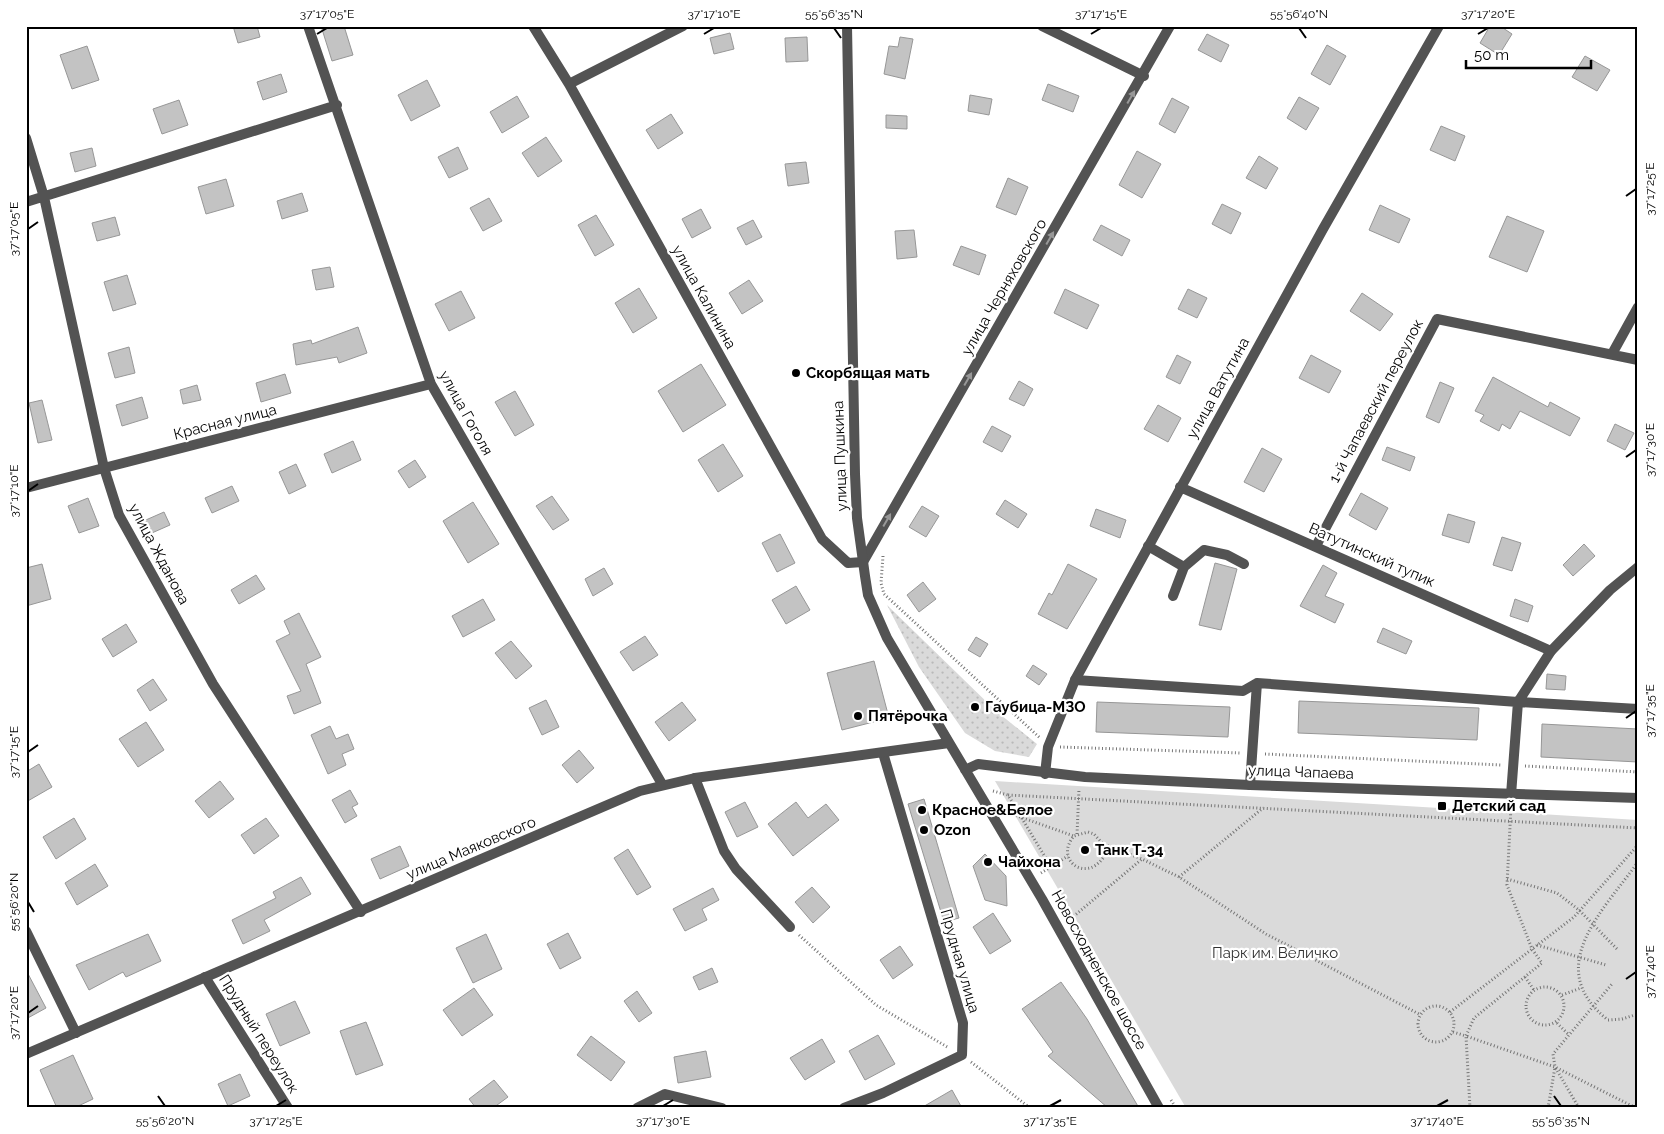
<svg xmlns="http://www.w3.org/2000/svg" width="1664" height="1134" font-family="Raleway,sans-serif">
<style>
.grass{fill:url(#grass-dots)}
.green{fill:#dadada}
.building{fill:#c3c3c3;stroke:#979797}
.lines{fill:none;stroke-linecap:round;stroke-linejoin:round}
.path{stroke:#757575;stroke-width:3;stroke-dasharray:1 2.5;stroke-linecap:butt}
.service{stroke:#535353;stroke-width:10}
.minor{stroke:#535353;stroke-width:10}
.tertiary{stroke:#535353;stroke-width:10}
.oneway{fill:#989898}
.ticks{fill:none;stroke:#000;stroke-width:2}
.poi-dot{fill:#000;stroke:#fff;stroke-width:2}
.labels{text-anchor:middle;stroke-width:4.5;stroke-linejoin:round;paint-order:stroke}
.street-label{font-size:15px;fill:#000;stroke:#fff}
.poi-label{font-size:15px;font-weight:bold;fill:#000;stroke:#fff;text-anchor:start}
.park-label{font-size:15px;fill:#313131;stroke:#fff}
.neatline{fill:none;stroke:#000;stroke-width:2}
.ticks-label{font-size:12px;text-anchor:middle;fill:#000}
</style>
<defs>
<pattern id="grass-dots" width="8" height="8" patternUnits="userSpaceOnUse" patternTransform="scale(1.25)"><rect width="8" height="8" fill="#dadada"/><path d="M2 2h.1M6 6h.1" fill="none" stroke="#b9b9b9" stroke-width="1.8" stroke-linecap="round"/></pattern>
</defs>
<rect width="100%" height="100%" fill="#fff"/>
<!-- grass -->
<path class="grass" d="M887,605l109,106 41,33 -8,13 -34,-6 -30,-18 -46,-66z"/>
<!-- green -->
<path class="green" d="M995,781l643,39v288h-452z"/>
<!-- building -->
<path class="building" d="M233,26h24l3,11 -22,6z
M321,26h23l9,29 -21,6z
M1490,26h10l12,8 -13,21 -19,-12z
M730,33l4,16 -20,5 -4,-16z
M1207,34l22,11 -8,17 -23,-12z
M807,37l1,24 -22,1 -1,-24z
M900,37l13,2 -8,40 -21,-5 5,-28 9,1z
M1327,45l19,11 -16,29 -19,-11z
M87,46l12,34 -27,9 -12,-34z
M1585,56l25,14 -13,21 -25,-14z
M281,74l6,18 -24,8 -6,-18z
M427,80l13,26 -29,15 -13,-26z
M1048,84l31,12 -6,16 -31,-12z
M970,95l22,4 -3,16 -21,-4z
M517,96l12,21 -27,16 -12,-21z
M1299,97l20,11 -13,22 -19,-12z
M1172,98l17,9 -14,26 -16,-9z
M179,100l9,25 -26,9 -9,-25z
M671,114l12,19 -25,16 -12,-19z
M886,115l21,1v13l-21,-1z
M1441,126l24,10 -10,25 -25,-11z
M546,137l16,24 -24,16 -16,-24z
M458,147l10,22 -19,9 -11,-21z
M92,148l4,18 -21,6 -5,-19z
M1137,151l24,13 -19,34 -23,-13z
M1259,156l19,12 -12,21 -20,-11z
M806,162l3,21 -21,3 -3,-22z
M1008,178l20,9 -12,28 -20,-8z
M226,179l8,27 -28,8 -8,-27z
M302,193l6,18 -26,8 -5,-18z
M489,198l13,23 -19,10 -13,-23z
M1222,204l19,9 -10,21 -19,-10z
M1380,205l30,14 -11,24 -30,-13z
M701,209l10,19 -19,10 -10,-19z
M596,215l18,30 -19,11 -17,-31z
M1507,216l37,15 -17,41 -38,-15z
M115,217l5,18 -23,6 -5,-18z
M753,220l9,17 -16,8 -9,-17z
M1101,225l29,15 -8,16 -29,-16z
M914,230l3,27 -20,2 -2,-28z
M961,246l25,9 -7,20 -26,-10z
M330,267l4,20 -18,3 -4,-20z
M127,275l9,29 -23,7 -9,-29z
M749,280l14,21 -21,13 -13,-21z
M639,288l18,30 -24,15 -18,-30z
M1065,289l34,16 -12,24 -33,-16z
M1188,289l19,9 -10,20 -19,-9z
M461,291l14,27 -26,13 -14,-27z
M1362,293l31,21 -13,17 -30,-20z
M358,327l9,26 -28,10 -2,-6 -41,8 -3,-21 18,-4 1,4z
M129,347l6,26 -20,5 -7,-25z
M1177,355l14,7 -11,22 -14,-7z
M1311,355l30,16 -12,22 -30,-15z
M701,364l25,41 -43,27 -25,-41z
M285,374l6,19 -30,9 -5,-19z
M1493,377l55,30 2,-5 30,16 -10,18 -50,-25 -10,18 -8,-5 -3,7 -19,-10 4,-6 -9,-4z
M1019,381l14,8 -9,17 -15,-7z
M1440,382l14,6 -15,35 -13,-6z
M197,385l4,15 -18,4 -3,-14z
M515,391l19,34 -19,11 -20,-34z
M142,397l6,21 -26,8 -6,-21z
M42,400l10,40 -14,3 -9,-40z
M1158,405l23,13 -13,24 -24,-13z
M1615,424l19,9 -9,17 -18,-9z
M992,426l19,10 -9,16 -19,-10z
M353,441l8,19 -29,13 -8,-19z
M723,444l20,32 -25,16 -20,-32z
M1387,447l28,10 -5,14 -28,-11z
M1262,448l20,11 -18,33 -20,-10z
M415,460l11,17 -17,11 -11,-17z
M296,464l10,22 -17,8 -10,-22z
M232,486l7,15 -27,12 -7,-15z
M1361,493l27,15 -12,22 -27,-15z
M552,496l17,24 -16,10 -17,-24z
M88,498l11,28 -20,7 -11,-27z
M1005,500l22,14 -9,14 -22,-14z
M473,502l26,42 -31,19 -25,-42z
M922,506l17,10 -13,21 -17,-10z
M1096,509l30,11 -6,18 -30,-12z
M164,512l6,13 -25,11 -6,-13z
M1448,514l27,8 -6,21 -27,-8z
M780,534l15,29 -18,9 -15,-29z
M1502,537l19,6 -9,28 -19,-6z
M1584,544l11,12 -22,20 -10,-11z
M1215,563l22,6 -16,61 -22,-5z
M42,564l9,35 -25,7v-38z
M1068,564l29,15 -30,50 -29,-15 11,-21 3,2z
M1323,565l14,8 -12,23 19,8 -9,19 -35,-17z
M604,568l9,16 -20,12 -8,-17z
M256,575l9,14 -26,15 -8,-14z
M923,582l13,17 -17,13 -12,-17z
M796,586l14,24 -24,14 -14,-24z
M483,599l12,21 -32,17 -11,-21z
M1515,599l18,7 -5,16 -18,-6z
M299,613l22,44 -15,7 15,39 -27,11 -7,-18 14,-5 -25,-50 14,-7 -6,-13z
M126,624l11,18 -24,15 -11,-18z
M1383,628l29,13 -6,13 -29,-12z
M645,636l13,19 -25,16 -13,-19z
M976,637l12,7 -8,13 -12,-7z
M511,641l21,25 -16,13 -21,-26z
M874,661l15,57 -47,12 -15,-57z
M1033,665l14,9 -8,11 -13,-9z
M1547,674l19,2 -1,14 -19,-1z
M153,679l14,21 -17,11 -13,-21z
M546,700l13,27 -17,8 -13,-27z
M1299,701l180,7 -2,32 -179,-7z
M682,702l14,18 -27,21 -14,-19z
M1097,702l133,5 -2,30 -132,-5z
M146,722l18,28 -26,17 -19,-28z
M1542,724l96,5v33l-97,-5z
M330,726l6,13 12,-5 6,15 -12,5 4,11 -18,9 -17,-39z
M579,750l15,18 -17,15 -15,-18z
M39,764l13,23 -26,15v-30z
M220,781l14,18 -25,19 -14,-17z
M350,790l8,14 -6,3 5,9 -12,7 -13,-23z
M924,799l35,119 -15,4 -36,-118z
M745,802l13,25 -21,10 -12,-25z
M796,802l12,16 18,-14 13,16 -46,36 -25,-32z
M74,818l12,21 -30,20 -13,-22z
M266,818l13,18 -25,18 -13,-19z
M400,846l9,20 -29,13 -9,-20z
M628,849l23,38 -14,8 -23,-37z
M985,854l21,22 1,30 -22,-6 -12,-34z
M95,864l13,22 -31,19 -12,-22z
M301,877l10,17 -47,26 6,11 -27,13 -11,-24 44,-22 -3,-6z
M812,887l18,20 -17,16 -18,-21z
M713,888l6,12 -17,9 5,11 -22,11 -12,-22z
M993,913l18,28 -21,13 -17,-27z
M568,933l13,25 -21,11 -13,-25z
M148,934l13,27 -35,16 -3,-5 -34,18 -13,-25z
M486,934l16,35 -29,14 -17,-35z
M900,946l13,19 -20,14 -13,-19z
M712,968l6,14 -19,8 -6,-13z
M26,970l20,38 -20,11z
M1061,982l26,37 52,89h-31l-60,-52 5,-4 -31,-43z
M474,988l19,27 -31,21 -19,-26z
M637,991l15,22 -13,9 -15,-21z
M295,1001l15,32 -30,13 -14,-32z
M366,1022l17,43 -27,10 -16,-44z
M878,1035l17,29 -30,16 -16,-29z
M591,1036l34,26 -14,19 -34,-26z
M822,1039l13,23 -30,18 -15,-22z
M706,1051l5,26 -33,6 -4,-26z
M73,1055l20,44 -19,9h-17l-17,-38z
M240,1074l10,22 -22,10 -10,-22z
M494,1080l14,17 -15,11h-17l-7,-9z
M952,1090l10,18h-41z"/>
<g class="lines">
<!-- path -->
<path class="path" d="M883,556l-2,27 3,11 156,144
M1060,747l181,6
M1265,754l236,11
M1525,766l113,6
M993,791l15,4
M1006,812l68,24
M1077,834l2,-45
M1103,844v14c-18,25 -49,1 -29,-22l14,-4 6,2 9,10 39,15 37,18 87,57 153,80
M1638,862c-36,50 -96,106 -30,158l14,-1 16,-5
M1051,867l-43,-72 630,33
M1041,873l27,-17
M1179,877l84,-69
M1507,879l50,14 22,17 38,39
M1068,921l74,-62
M799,935l77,70 73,43
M1537,945l69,20
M1525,977l9,13
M1526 1006a19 19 0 1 1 38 0a19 19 0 1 1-38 0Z
M1562,995l19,-7
M1418 1024a18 18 0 1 1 36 0a18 18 0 1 1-36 0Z
M1450,1012l124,-95 64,-72
M1557,1023l12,12
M1453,1032l13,4 8,-18 68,-55 -10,-14 -25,-64 4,-78
M971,1062l59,46
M1171,1100l5,8
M1470,1108l-4,-72 89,31 81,41
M1548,1108l7,-41
M1579,1108l-24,-41 -2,-13 59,-70"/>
<!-- service -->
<path class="service" d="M1148,546l36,21 20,-17 23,5 17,9
M1173,596l11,-29
M1075,680l168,11 14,-8 261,19 120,7
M1250,785l7,-102
M1511,795l7,-93 33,-51 59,-61 28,-23"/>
<!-- minor -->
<path class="minor" d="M308,26l123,358 231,400
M533,26l36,58 253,455 26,24 15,-1 307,-536
M1042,26l102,50
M569,84l114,-58
M26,138l18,59 60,271 15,47 94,169 148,228
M26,202l311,-97
M1612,354l26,-47
M1180,487l371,164
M26,488l405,-104
M1316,546l121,-227 201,41
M1045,774l3,-27 27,-67 248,-451 116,-203
M695,778l29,73 12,18 54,58
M26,931l50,102
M205,977l83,131
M637,1108l28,-14 57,14
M844,1108l39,-15 79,-38 1,-32 -80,-270"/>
<!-- tertiary -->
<path class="tertiary" d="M847,26l8,448 2,44 8,58 3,19 19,43 155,261 117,209
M965,770l13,-6 107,13 165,8 388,13
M26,1054l614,-263 55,-13 254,-35"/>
</g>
<!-- one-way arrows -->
<defs><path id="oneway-solid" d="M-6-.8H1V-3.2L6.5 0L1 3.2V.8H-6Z" transform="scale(1.25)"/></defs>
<g class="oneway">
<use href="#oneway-solid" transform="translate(1131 97) rotate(-60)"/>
<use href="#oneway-solid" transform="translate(1050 238) rotate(-60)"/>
<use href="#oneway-solid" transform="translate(968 379) rotate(-60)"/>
<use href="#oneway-solid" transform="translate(887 520) rotate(-60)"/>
</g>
<!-- ticks -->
<path class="ticks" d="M834,28l7,10M1299,28l7,10M317,34l10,-6M704,34l10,-6M1091,34l10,-6M1478,34l10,-6M1626,196l10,-7M28,229l10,-7M1626,457l10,-7M28,491l10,-7M1626,718l10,-7M28,752l10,-7M28,902l6,10M1626,979l10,-7M28,1013l10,-7M158,1096l7,10M1554,1096l7,10M276,1106l10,-6M663,1106l10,-6M1050,1106l11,-6M1437,1106l11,-6"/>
<!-- markers -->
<g class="poi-dot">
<circle cx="796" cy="373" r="5"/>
<circle cx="975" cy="707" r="5"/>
<circle cx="858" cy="716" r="5"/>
<rect x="1437" y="801" width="10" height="10" rx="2.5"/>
<circle cx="922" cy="810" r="5"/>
<circle cx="924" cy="830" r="5"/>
<circle cx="1085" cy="850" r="5"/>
<circle cx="988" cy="862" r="5"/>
</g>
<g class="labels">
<!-- street labels -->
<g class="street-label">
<text transform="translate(1004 287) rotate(-60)" y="5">улица Черняховского</text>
<text transform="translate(704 297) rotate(61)" y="5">улица Калинина</text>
<text transform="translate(1218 388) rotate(-61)" y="5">улица Ватутина</text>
<text transform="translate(1376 401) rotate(-62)" y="5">1-й Чапаевский переулок</text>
<text transform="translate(466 413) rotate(61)" y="5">улица Гоголя</text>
<text transform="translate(225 422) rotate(-14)" y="5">Красная улица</text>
<text transform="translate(840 456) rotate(-92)" y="5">улица Пушкина</text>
<text transform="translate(159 554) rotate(62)" y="5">улица Жданова</text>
<text transform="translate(1372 555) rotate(24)" y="5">Ватутинский тупик</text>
<text transform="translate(1301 772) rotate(2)" y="5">улица Чапаева</text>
<text transform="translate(471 848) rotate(-23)" y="5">улица Маяковского</text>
<text transform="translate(960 961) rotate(74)" y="5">Прудная улица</text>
<text transform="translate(1099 970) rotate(61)" y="5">Новосходненское шоссе</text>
<text transform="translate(259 1034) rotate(58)" y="5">Прудный переулок</text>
</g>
<!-- poi labels -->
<g class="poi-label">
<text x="806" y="378">Скорбящая мать</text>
<text x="985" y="712">Гаубица-МЗО</text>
<text x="868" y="721">Пятёрочка</text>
<text x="1452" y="811">Детский сад</text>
<text x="932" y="815">Красное&amp;Белое</text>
<text x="934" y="835">Ozon</text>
<text x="1095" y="855">Танк Т-34</text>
<text x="998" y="867">Чайхона</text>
</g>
<!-- park labels -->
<g class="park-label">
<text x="1275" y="958">Парк им. Величко</text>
</g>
</g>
<!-- border -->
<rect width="1664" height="1134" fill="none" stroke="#ffffff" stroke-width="55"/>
<!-- scale -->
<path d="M1466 60v8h125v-8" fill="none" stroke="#000000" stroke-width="2.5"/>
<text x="1474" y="60" font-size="15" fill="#000000" stroke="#ffffff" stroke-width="4" paint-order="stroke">50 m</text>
<rect x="28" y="28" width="1608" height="1078" class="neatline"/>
<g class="ticks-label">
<text x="327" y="18">37°17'05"E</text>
<text x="714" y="18">37°17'10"E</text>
<text x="834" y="18">55°56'35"N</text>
<text x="1101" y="18">37°17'15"E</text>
<text x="1299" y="18">55°56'40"N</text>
<text x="1488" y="18">37°17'20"E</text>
<text transform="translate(1650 189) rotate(-90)" y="4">37°17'25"E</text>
<text transform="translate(14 229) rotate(-90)" y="4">37°17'05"E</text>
<text transform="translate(1650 450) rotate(-90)" y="4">37°17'30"E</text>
<text transform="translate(14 491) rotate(-90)" y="4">37°17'10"E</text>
<text transform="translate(1650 711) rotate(-90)" y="4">37°17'35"E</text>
<text transform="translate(14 752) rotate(-90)" y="4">37°17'15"E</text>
<text transform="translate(14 902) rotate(-90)" y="4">55°56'20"N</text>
<text transform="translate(1650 972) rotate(-90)" y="4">37°17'40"E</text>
<text transform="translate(14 1013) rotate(-90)" y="4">37°17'20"E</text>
<text x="165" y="1125">55°56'20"N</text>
<text x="276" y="1125">37°17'25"E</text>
<text x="663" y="1125">37°17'30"E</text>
<text x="1050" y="1125">37°17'35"E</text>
<text x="1437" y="1125">37°17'40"E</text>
<text x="1561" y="1125">55°56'35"N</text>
</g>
</svg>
